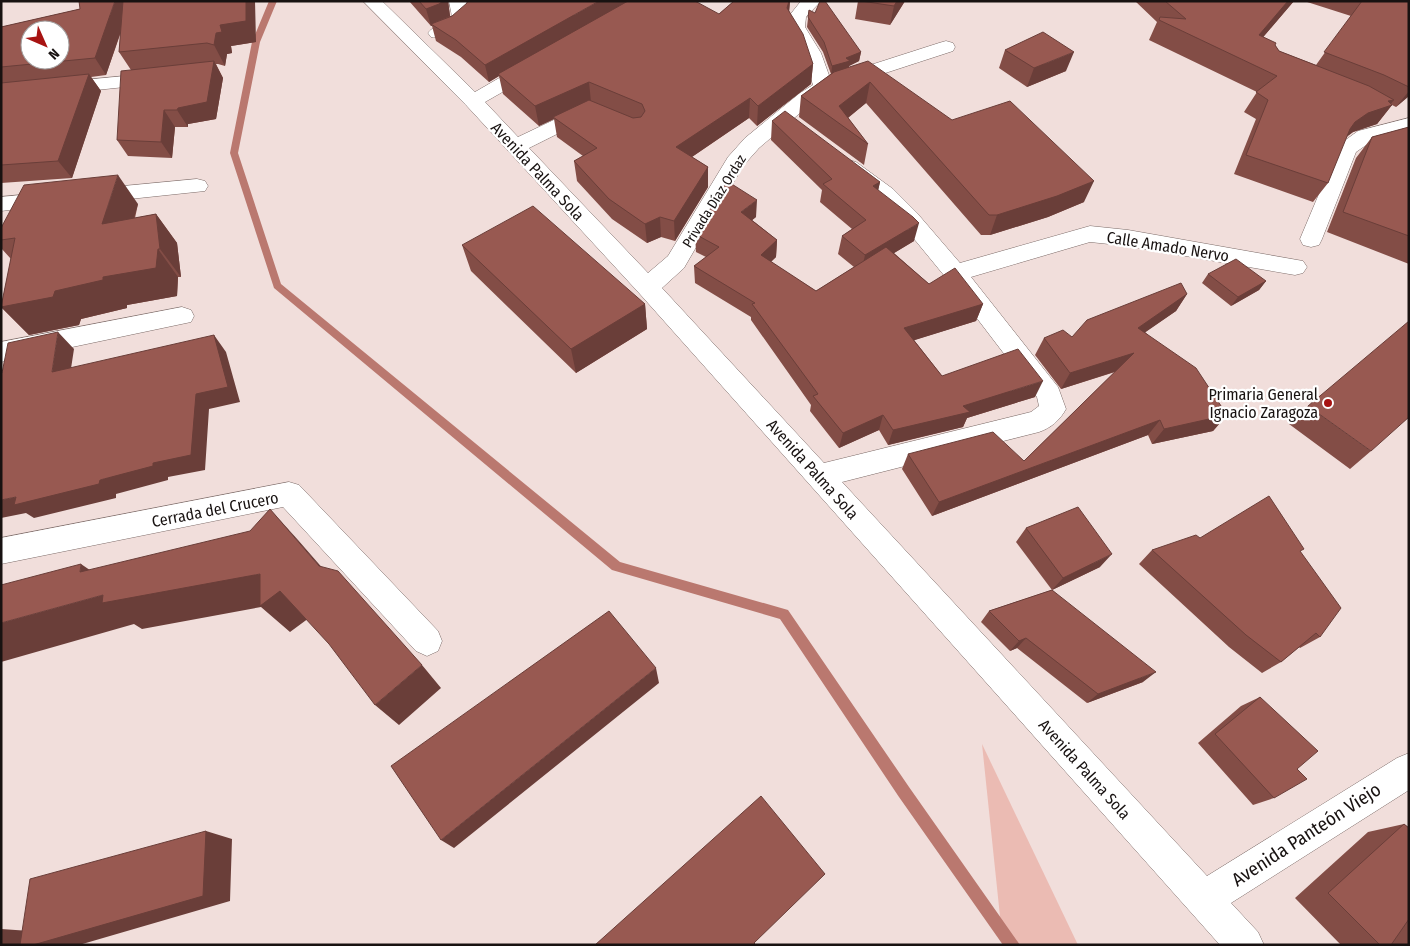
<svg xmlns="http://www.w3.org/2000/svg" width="1410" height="946" font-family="'Fira Sans Condensed',sans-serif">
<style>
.green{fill:#ebbbb3}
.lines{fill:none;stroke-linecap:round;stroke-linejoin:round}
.stream{fill:#ba786f;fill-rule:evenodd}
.minor-casing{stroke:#7c6b68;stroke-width:1}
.minor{fill:#fff;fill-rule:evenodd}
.wall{fill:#834d46}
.shaded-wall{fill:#6a3e39}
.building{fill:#985951;stroke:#6a3e39;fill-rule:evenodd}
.poi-dot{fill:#a71312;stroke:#fff;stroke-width:2}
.labels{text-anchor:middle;stroke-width:4.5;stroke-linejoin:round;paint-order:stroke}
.far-street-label{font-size:14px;fill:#181211;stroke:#fff}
.street-label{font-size:16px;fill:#181211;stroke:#fff}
.poi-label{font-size:16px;fill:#181211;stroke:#fff;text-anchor:end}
.near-street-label{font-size:19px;fill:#181211;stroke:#fff}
</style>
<rect width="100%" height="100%" fill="#f1dedb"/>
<!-- green -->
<path class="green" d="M982,744l96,201h-75z"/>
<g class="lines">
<!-- stream -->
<path class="stream" d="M269,1h8l-17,41 -22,111 43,131 339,278 168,48 121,177 111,158h-17l-104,-148 -119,-178 -168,-49 -338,-282 -44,-135 22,-111z"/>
<defs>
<path id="minor" d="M363,1h19l93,91 52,-30 7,-2 7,2 3,4 -3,4 -56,32 33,35 63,-30 7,-2 7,2 3,4 -3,4 -66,33 119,125 20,-17 60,-99 17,-19 55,-45 13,-8 -10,-32 -16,-26 2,-11 12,-15 19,1 -14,15 -1,10 16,26 9,25 109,-35 7,-2 7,2 2,4 -2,4 -123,40 -16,10 -55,47 -16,18 -59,102 -22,20 162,175 207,-51 8,-6 -2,-9 -90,-118 -46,-56 -24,-24 -35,-27 -4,-5 4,-5 7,-2 7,2 37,27 24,24 43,50 130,-37 38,4 175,31 4,6 -4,6 -8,2 -167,-29 -38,-4 -119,35 87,110 8,22c-6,11 -15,19 -27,23l-197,50 365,394 190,-118 12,-5v37l-178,113 27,29 6,13h-44l-581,-652 -173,-188z
M449,1h18l3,18c-8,12 -26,21 -39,18l-3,-4c5,-7 16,-10 24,-16z
M156,73l7,2 3,4 -3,4 -162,17v-12z
M1409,118v13l-37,10 -16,11 -34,87 -3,6 -8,2 -8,-2 -3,-6 40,-95 18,-13z
M197,179l8,2 3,5 -3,5 -113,12 -8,-2 -3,-5 3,-5 8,-2z
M52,192l8,2 3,5 -3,5 -59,7v-14z
M182,307l9,3 3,6 -3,6 -190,40v-20z
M289,482l10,3 139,146 4,10 -4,10 -11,5 -11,-5 -133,-144 -282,57v-26z"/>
</defs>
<!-- minor casing -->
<use href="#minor" class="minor-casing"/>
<!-- minor -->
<use href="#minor" class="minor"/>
</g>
<!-- wall -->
<path class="wall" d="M409,1h39l2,15 269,-2 15,-13h56l-1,10 24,53 -2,20 -54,42 -8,-8 -57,39 16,10v20l-33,54 -14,-4 -14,6 -35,-24 -35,-38 -3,-20 9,-5 -26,-19 -3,-18 -15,7 -36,-32 -4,-18 -10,6 -28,-25 -25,-16 -4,-15h-1z
M858,1h47l-15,24 -35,-6z
M1135,1h159l-31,36 12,8 4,6 37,14 35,-49 -47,-15h105v95l-13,11 -4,-2 -15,19 -24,8 -7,5 -18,46 -15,19 -79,-28 22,-55 -12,-7 13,-20 -108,-52 8,-18z
M80,9l176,33 -25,4 1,7 -5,1 -2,12 -7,-2h-2l7,14 -7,41 -28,5v3h-13l-3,31 -44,-2 -11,-16 14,-70 -12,-18 2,-20 -15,43 -15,2 10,14 -29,87 -71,5v-156z
M809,10l52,42 -2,9 -10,5v1l103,53 132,82 -36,15 -58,18h-9l-115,-132 -18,15 20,26 -4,21 -65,-48 2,-21 30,-22 -8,-22 -16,-25z
M1005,50l61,21 -39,16 -28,-19z
M772,121l108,61 -2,8 36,51 -20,12 35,31 54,20 -7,17 -62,19 28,36 93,21 -68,21 -4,9 -75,18 -9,-15 -40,18 -29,-37 1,-6 -60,-85v-3l-56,-34 -1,-17 12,-9 -10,-5 -1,-18 61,-17 -4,3 25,20 -1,17 -5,5 45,29 38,-24 -16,-13 4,-18 10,-7 -32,-27 2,-12 -51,-50z
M1409,127v137l-82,-32 29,-74 16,-21z
M138,204l-3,14 21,-4 21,29 4,34h-3l-1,19 -50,9v3l-46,11 -2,6 -50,10 -28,-28 10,-48 -10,-11v-20z
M462,245l183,59 2,25 -71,44 -105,-102z
M1208,274l58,7 -7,9 -28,16 -29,-23z
M1187,294l-11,17 -31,21 82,83 -14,16 -61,13 -4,-9 -216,81 -30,-47 6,-15 116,7 91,-89 -54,17 -26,-34 9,-17 28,-1z
M1308,406l63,45 -21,18 -61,-45z
M1026,528l74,39 -48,23 91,92 -56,21 -70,-55 -7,3 -29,-29 8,-11 63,-21 -36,-48z
M1200,538l100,13 20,86 -20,11 -1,-1 -18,15 -19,11 -33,-26 -90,-83 13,-14z
M1260,697l14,101 -21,7 -55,-62 43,-37z
M1404,824l5,4v117h-17l-1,-1 -11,1h-39l-46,-47 73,-66z"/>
<!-- shaded-wall -->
<path class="shaded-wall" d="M115,1h13l2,3 -24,71 -11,-17z
M246,1h9l1,41 -25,4 1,7 -5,1 -2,12 -11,-21 2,-12 4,-8z
M443,1h5l2,15 -19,8 1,2h-1l-5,-17z
M599,1h32l-133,73 1,2 -10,6 -4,-17z
M789,1h1l-1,12 -2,-5z
M897,1h8l-15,24 4,-19z
M1288,1h6l-46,54 11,-20z
M861,52l-2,9 -10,5 -1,4 -17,6 1,-10 14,-8z
M1074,52l-8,19 -39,16 7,-19z
M214,61l9,17 -7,41 -28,5v3l-11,-17 1,-2z
M813,64l-2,20 -54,42 1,-20z
M89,74l12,17 -29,87 -14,-17z
M589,82l2,20 -38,15 1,2 -15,7 -4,-20z
M870,82l-4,21 -26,21 -1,-18z
M1409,91v5l-13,11z
M750,98l-1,20 -72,49 -1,-20z
M1394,100l-4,5h2l-15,19 -24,8 -13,10 15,-20 13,-9 20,-12z
M164,110l11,17 -3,31 -11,-16z
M708,167v20l-33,54 -1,-20z
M118,175l20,29 -14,48 -22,-28z
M1094,181l-10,21 -36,15 -58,18 7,-20z
M880,182l-4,18 -3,-14z
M757,200l-1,17 -16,13 1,-18z
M156,214l21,29 4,34 -21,-28z
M660,217l1,20 -14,6 -2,-19z
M919,223l-5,18 -53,32 4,-18z
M777,240l-1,17 -17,15 2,-17z
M158,249l20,28 -1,19 -50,9v3l-46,11 -2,6 -50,10 -28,-28 102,-30z
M1266,281l-7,9 -28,16 7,-9z
M1187,294l-11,17 -49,34 11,-17z
M645,304l2,25 -71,44 -5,-24z
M983,304l-7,17 -77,24 5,-17z
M58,332l16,17 -6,39 -16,-16z
M214,335l12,17 14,50 -31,7 -4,61 -37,7v3l-52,14v4l-82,20 -8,-5 -25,5v-18l99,-20 53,-17 43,-69z
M1134,353l-11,16 -62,20 9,-16z
M1043,381l-8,16 -68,21 -4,9 -75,18 5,-15 70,-24z
M883,415l-4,15 -40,18 4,-15z
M1227,415l-14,16 -61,13 12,-15z
M1160,420l-12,15 -216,81 7,-14z
M270,509l28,31 47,54 -26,-28z
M1112,554l-12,13 -48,23 11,-12z
M81,564l41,28 -42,-20z
M260,574l20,17 29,27 -19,14 -29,-25 -119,22 -8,-5 -133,38v-39l102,-28z
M1026,638l-9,10 -7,3 9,-10z
M422,665l19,23 -42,37 -24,-20z
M656,668l3,15 -205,165 -13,-8z
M1156,672l-13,10 -56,21 11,-9z
M206,831l26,8 -2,62 -151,44h-46z
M1,929l29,2 -1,14h-28z"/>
<!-- building -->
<path class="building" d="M79,1h36l-20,57 -94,9v-40l79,-18zM30,30h30v30h-30z
M123,1h123v20l-26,4 2,7 -6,1 -2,12 -7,-2 -88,9z
M419,1h24l-4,3 -13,5z
M467,1h132l-114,64 -29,-25 -25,-16 21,-8 15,-13z
M628,1h67l24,13 15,-13h55l-2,7 16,26 10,30 -55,42 -8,-8 -74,49 32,20 -34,54 -14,-4 -15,7 -36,-25 -35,-38 23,-13 -44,-31 36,-17 44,18 8,-1 4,-6 -3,-7 -53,-22 -54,24 -37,-32z
M820,1h5l36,51 -15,6 4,3 -18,5 -8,-24 -16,-25 1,-7 6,3z
M861,1h36l-3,5z
M1165,1h123l-29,34 17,8 -1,2 4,6 90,35 25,14 -6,1 4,4 -24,8 -13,9 -5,7 -22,54 -82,-28 22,-55 -12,-8 21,-16 -118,-56 1,-3 26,2z
M1362,1h47v86l-25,-12 -60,-23z
M1043,32l31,20 -40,16 -29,-18z
M214,61l-7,41 -29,6 -1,2h-13l-3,32 -44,-2 4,-69z
M868,61l84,59 58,-19 84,80 -37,15 -60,19h-8l-119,-133 -31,24 29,38 -67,-48 33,-24z
M89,74l-31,87 -57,4v-82z
M785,111l95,71 -7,4 40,31 6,6 -54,32 -23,-19 24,-16 -43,-36 9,-5 -60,-58z
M1409,127v109l-66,-24 29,-75z
M118,175l-16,49 54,-10 4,35h-2l-2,19 -53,9v3l-48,11 -2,6 -52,10 14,-69 -14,2v-12l23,-43z
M727,181l30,19 -16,12 36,28 -16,15 55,36 70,-44 43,37 26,-16 28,36 -79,24 38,48 76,-27 25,32 -80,25 7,6 -77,18 -10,-15 -40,18 -30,-37 5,-2 -66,-90 3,-1 -61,-37 25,-19 -24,-13z
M533,206l112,98 -74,45 -109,-104z
M1236,259l30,22 -28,16 -30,-23z
M1181,283l6,11 -49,34 58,40 31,47 -63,14 -4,-9 -221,82 -31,-48 85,-22 31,29 110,-108 -64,20 -26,-35 19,-8 9,7 15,-17z
M1409,321v96l-38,34 -63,-45z
M58,332l-6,40 162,-37 14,52 -32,7 -5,61 -38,8v3l-53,14 -1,4 -85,21 2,-8 -15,3v-127h1l6,-30z
M1269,496l35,53 -4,2 41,57 -21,29 -4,-4 -35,29 -35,-27 -94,-85 44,-15 4,3z
M1078,507l34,47 -49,24 -37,-50z
M270,509l49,57 19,5 84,94 -47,40 -46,-61 -49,-53 -20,15v-32l-158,29 1,-8 -102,28v-38l80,-21 -1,8 170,-41z
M1052,590l104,82 -58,22 -72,-56 -7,3 -30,-30z
M609,611l47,57 -215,172 -50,-74z
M1260,697l58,54 -21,18 10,10 -33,19 -59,-64z
M761,796l64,78 -71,69 2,2h-161z
M1404,824l5,4v91l-18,26h-11l-52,-52z
M206,831l-3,65 -170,49h-13l10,-66z"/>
<!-- markers -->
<circle class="poi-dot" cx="1328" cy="403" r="5"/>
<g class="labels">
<!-- far-street labels -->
<g class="far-street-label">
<text transform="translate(714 201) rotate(-58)" y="5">Privada Díaz Ordaz</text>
</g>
<!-- street labels -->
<g class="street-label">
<text transform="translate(538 171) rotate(47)" y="6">Avenida Palma Sola</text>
<text transform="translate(1168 246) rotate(9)" y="6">Calle Amado Nervo</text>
<text transform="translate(813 469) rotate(48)" y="6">Avenida Palma Sola</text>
<text transform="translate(215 509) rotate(-11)" y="6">Cerrada del Crucero</text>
<text transform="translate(1085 769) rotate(48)" y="6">Avenida Palma Sola</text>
</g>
<!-- poi labels -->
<g class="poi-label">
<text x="1318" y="400">Primaria General<tspan x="1318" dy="18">Ignacio Zaragoza</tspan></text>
</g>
<!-- near-street labels -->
<g class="near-street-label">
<text transform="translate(1306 834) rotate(-33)" y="7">Avenida Panteón Viejo</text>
</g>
</g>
<!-- border -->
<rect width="1410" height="946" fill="none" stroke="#181211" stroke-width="5"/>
<!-- north arrow -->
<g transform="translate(45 45) rotate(135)"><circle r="24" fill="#ffffff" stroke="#a3a0a0"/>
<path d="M0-4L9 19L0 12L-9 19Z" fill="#a71312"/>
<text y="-8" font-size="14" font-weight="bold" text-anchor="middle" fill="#181211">N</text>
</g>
</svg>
